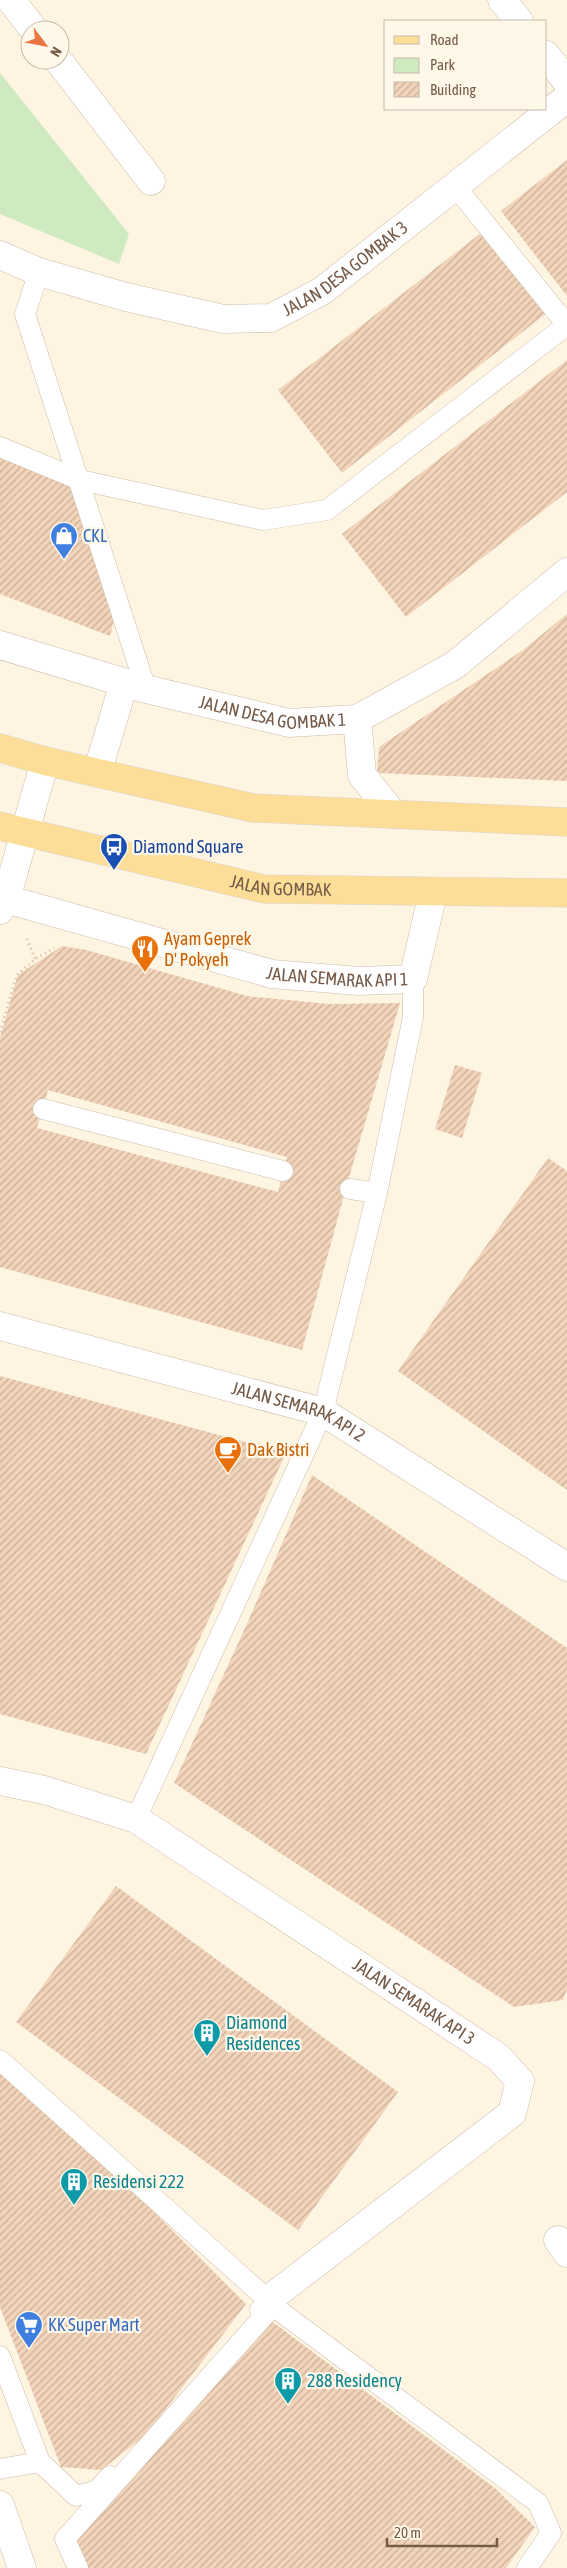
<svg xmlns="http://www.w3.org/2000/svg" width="567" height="2568" font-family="'Asap Condensed',sans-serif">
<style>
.park{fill:#cfeac1}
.building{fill:url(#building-hatch);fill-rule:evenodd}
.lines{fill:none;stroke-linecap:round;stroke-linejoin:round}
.service-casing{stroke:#cebca9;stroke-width:21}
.minor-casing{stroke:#cebca9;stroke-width:29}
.tertiary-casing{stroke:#cebca9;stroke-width:29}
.primary-casing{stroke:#dbd4cf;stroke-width:29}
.path{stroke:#d7b79d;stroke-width:3;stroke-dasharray:1 4;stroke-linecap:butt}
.service{stroke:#fff;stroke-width:20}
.minor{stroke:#fff;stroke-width:28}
.tertiary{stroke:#fff;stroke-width:28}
.primary{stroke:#fcde99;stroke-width:28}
.labels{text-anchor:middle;stroke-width:4.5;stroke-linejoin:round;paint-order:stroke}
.street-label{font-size:18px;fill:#755b48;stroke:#fff8e9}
.shop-label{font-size:18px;fill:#366cbe;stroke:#fff8e9;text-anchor:start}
.transit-label{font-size:18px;fill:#164399;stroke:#fff8e9;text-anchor:start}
.food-label{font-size:18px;fill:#c56008;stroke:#fff8e9;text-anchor:start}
.culture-label{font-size:18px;fill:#0d838f;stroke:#fff8e9;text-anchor:start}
</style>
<defs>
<pattern id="building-hatch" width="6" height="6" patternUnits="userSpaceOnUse" patternTransform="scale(1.25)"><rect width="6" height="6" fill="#f2d4ba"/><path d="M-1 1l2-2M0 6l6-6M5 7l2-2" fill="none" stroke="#c9af99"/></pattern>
</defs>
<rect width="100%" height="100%" fill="#fdf4e2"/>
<!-- park -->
<path class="park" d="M0,73l129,161 -10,30 -119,-50z"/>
<!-- building -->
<path class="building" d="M567,160v136l-66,-85z
M485,230l63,82 -206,161 -64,-83z
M567,360v132l-161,125 -64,-83z
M0,455l74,29 42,128 -6,24 -110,-42z
M567,614v167l-190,-8 2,-26 144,-97z
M62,946l24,4 161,46 82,8 71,-1 -54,185 -44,162 -302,-83v-229l18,-63zM48,1090l239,67 -9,35 -241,-64z
M455,1065l27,8 -20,65 -27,-9z
M548,1158l19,13v319l-169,-119z
M0,1376l286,77 -140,301 -146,-40z
M312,1475l255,173v341l-4,11 -49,7 -340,-224 72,-157z
M116,1886l282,206 -100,138 -282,-208z
M0,2066l51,43 195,195 -100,131 -45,35 -40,-3 -61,-160z
M270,2320l226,169 39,38 -29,41h-423l-13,-30z"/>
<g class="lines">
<defs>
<path id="service" d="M455,186l112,139
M39,272l-14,42 121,375
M0,447l80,33 183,40 64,-10 240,-185
M43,1109l240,62
M350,1189l27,4
M136,1819l187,-407 54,-219 36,-176v-38
M0,2060l268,240 -8,10
M0,2356l40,106
M0,2469l40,-7 36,34 21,-6 13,-14
M78,2568l-13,-29 208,-233 265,197 13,30 -24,35"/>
<g id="minor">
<path d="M11,0l23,30"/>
<path d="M502,0l17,21"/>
<path d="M546,55l21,27"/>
<path d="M58,60l93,121"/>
<path id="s1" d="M0,255l39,17 87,25 97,22 48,-1 51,-27 245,-193"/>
<path id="s2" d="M0,645l146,44 143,34 68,-4 98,-54 112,-93"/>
<path d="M357,719l5,56 31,39"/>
<path d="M97,773l27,-90"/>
<path id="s3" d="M6,899l266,75 87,7 54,-2 20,-86"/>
<path id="s4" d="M0,1326l323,86 244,155"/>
<path id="s5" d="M0,1781l44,9 92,29 362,238 22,24 -8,32 -244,187"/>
<path d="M558,2240l9,13"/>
</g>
<path id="tertiary" d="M0,910l6,-11 39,-138
M0,2505l22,63"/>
<g id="primary">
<path d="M0,748l45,13 208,47 314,14"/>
<path id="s6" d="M0,826l264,63 303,4"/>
</g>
</defs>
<!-- service casing -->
<use href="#service" class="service-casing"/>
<!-- minor casing -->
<use href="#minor" class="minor-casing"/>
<!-- tertiary casing -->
<use href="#tertiary" class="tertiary-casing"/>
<!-- primary casing -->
<use href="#primary" class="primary-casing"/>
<!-- path -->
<path class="path" d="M27,939l8,20
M0,1032l17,-57 18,-16 19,-11"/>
<!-- service -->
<use href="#service" class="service"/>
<!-- minor -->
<use href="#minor" class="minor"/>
<!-- tertiary -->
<use href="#tertiary" class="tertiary"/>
<!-- primary -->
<use href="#primary" class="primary"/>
</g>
<!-- icons -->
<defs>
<symbol id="shop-pin" viewBox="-11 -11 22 30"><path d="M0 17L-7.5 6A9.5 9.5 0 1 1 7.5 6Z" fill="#3f7fe0" stroke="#fff8e9"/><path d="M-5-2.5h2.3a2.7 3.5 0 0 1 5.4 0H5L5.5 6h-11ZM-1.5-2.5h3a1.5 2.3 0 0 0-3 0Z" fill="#fff"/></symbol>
<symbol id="bus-pin" viewBox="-11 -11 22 30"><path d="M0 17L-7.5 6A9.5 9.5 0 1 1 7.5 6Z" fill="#1a4fb4" stroke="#fff8e9"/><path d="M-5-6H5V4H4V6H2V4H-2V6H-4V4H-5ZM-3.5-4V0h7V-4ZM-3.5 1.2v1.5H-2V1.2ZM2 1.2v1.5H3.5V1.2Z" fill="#fff"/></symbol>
<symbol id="restaurant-pin" viewBox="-11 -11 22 30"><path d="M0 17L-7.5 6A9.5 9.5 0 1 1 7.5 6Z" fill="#e8710a" stroke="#fff8e9"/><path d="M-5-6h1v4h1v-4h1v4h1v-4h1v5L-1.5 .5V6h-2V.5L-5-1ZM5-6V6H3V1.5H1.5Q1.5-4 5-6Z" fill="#fff"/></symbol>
<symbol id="cafe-pin" viewBox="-11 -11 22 30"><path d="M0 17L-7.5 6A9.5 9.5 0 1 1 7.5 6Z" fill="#e8710a" stroke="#fff8e9"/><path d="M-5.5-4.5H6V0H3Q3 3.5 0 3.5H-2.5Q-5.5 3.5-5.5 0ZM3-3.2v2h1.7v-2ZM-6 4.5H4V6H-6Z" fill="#fff"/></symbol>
<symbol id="building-pin" viewBox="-11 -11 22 30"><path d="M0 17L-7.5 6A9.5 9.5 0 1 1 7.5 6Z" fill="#0f9aa8" stroke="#fff8e9"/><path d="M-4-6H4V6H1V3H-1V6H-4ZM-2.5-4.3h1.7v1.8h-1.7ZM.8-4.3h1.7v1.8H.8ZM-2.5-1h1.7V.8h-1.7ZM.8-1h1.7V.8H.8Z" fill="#fff"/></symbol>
<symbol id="supermarket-pin" viewBox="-11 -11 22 30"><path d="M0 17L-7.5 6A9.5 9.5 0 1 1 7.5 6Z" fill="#3f7fe0" stroke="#fff8e9"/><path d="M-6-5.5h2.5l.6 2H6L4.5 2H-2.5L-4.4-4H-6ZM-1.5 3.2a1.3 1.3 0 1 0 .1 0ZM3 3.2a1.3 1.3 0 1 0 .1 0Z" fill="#fff"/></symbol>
</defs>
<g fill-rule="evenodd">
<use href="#shop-pin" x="48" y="520" width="32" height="43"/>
<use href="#bus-pin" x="98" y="831" width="32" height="43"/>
<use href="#restaurant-pin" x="129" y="933" width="32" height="43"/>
<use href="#cafe-pin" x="212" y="1434" width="32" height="43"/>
<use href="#building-pin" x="191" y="2017" width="32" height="43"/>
<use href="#building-pin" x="58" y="2166" width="32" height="43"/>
<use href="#supermarket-pin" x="13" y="2309" width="32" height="43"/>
<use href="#building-pin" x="272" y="2365" width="32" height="43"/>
</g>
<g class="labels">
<!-- street labels -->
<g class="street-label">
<text dy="6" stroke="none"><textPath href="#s1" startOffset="370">JALAN DESA GOMBAK 3</textPath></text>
<text dy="6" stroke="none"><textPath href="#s2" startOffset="282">JALAN DESA GOMBAK 1</textPath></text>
<text dy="6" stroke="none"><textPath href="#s6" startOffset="288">JALAN GOMBAK</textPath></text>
<text dy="6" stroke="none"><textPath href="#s3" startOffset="342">JALAN SEMARAK API 1</textPath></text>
<text dy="6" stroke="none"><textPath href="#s4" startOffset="311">JALAN SEMARAK API 2</textPath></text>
<text dy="6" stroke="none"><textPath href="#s5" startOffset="474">JALAN SEMARAK API 3</textPath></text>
</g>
<!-- shop labels -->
<g class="shop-label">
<text x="83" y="542">CKL</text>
<text x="48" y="2331">KK Super Mart</text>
</g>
<!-- transit labels -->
<g class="transit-label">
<text x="133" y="853">Diamond Square</text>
</g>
<!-- food labels -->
<g class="food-label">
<text x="164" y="945">Ayam Geprek<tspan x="164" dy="21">D' Pokyeh</tspan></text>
<text x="247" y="1456">Dak Bistri</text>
</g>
<!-- culture labels -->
<g class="culture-label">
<text x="226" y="2029">Diamond<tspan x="226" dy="21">Residences</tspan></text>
<text x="93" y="2188">Residensi 222</text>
<text x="307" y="2387">288 Residency</text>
</g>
</g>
<!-- legend -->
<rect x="384" y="20" width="162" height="90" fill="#fff8e9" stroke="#c8b9a9"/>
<rect x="394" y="36" width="25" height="8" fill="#fcde99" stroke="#c8b9a9"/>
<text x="430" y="45" font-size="15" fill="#755b48">Road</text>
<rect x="394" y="58" width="25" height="15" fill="#cfeac1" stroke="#c8b9a9"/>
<text x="430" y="70" font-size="15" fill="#755b48">Park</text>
<rect x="394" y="82" width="25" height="15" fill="url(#building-hatch)" stroke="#c8b9a9"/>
<text x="430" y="95" font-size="15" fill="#755b48">Building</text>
<!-- north arrow -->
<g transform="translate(45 45) rotate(122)"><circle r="24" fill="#fff8e9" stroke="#c8b9a9"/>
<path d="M0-4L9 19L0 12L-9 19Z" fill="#e97545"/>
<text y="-8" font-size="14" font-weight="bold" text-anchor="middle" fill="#755b48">N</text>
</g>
<!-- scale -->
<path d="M387 2538v8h110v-8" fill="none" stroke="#755b48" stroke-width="2.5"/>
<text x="394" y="2538" font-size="15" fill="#755b48" stroke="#fff8e9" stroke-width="4" paint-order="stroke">20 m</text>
</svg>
